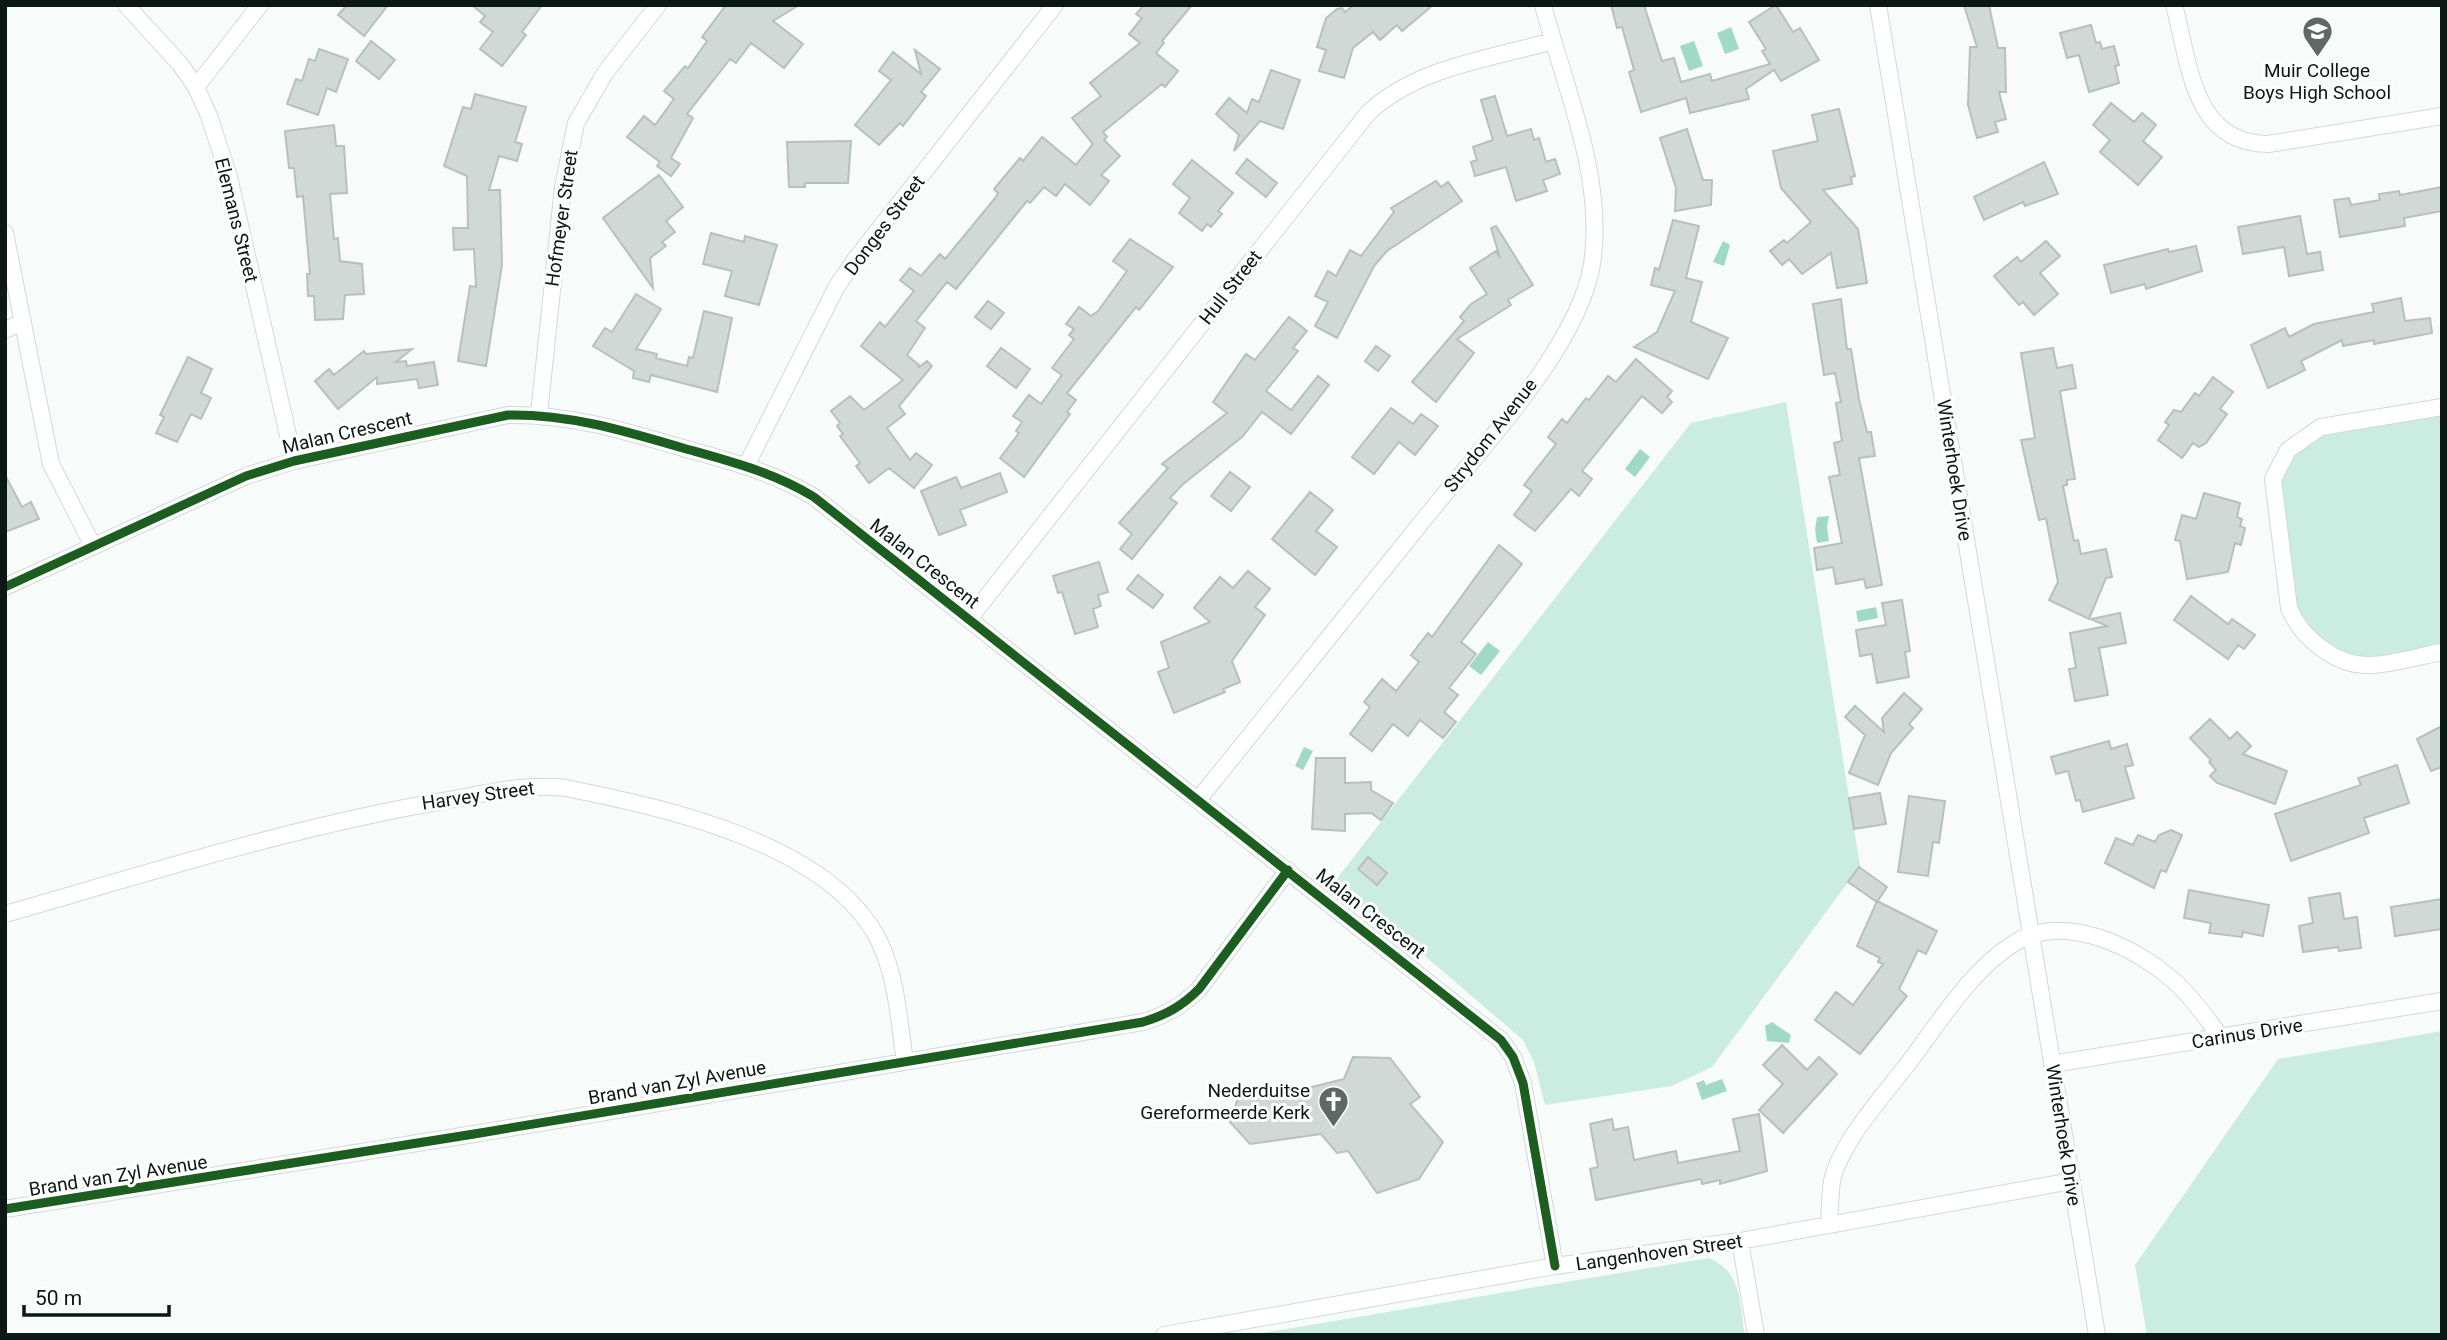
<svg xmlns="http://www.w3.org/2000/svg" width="2447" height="1340" font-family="Roboto,sans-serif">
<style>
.green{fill:#cbece0}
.water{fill:#a0dac6}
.building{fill:#d0d9d6;stroke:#b7c0bc;stroke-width:2}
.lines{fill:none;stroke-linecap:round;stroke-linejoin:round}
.minor-casing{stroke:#d0dad6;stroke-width:18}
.minor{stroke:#fefffe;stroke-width:16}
.cycleway-casing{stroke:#fff;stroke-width:13}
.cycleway{stroke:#1b5e20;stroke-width:9}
.labels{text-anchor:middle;stroke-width:6;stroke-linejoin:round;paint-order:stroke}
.poi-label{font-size:19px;fill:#0b1814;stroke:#fff}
.street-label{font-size:19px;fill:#0b1814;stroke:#fff}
</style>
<rect width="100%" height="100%" fill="#f7fcfa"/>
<!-- green -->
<path class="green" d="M1786,402l74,464 -148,201 -40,19 -127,19 -11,-43 -11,-22 -105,-90 -86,-65 359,-462z
M2442,406v243l-97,14 -49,-38 -23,-146 48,-52z
M2442,1031v304h-295l-12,-70 143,-206z
M1709,1258c34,15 30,44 36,77h-495z"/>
<!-- water -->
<path class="water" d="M1731,27l8,22 -14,5 -8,-21z
M1694,41l9,25 -14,5 -9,-25z
M1723,241l7,4 -6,21 -11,-4z
M1640,449l10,8 -15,20 -10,-8z
M1829,516l-2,11 2,14 -12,2 -2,-14 2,-12z
M1876,607l2,11 -20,4 -2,-11z
M1488,642l12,9 -19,24 -12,-9z
M1304,747l9,4 -10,19 -8,-4z
M1772,1022l19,13 -2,8 -22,-2 -2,-15z
M1722,1079l5,12 -25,9 -6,-17 8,-3 2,5z"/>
<!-- building -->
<path class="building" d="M347,5h41l-24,31 -26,-21z
M472,5h70l-20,27 4,3 -24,31 -22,-17 13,-17 -13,-10 5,-6z
M726,5h73l-26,16 30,23 -19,24 -33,-25 -15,20 -6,-4 -43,55 6,4 -22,40 9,6 -9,12 -14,-10 3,-4 -33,-25 17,-21 11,9 19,-26 -10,-8 21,-25 3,2 19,-27 -5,-4z
M1144,5h48l-30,36 2,2 -8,10 22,18 -13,16 -3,-3 -59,48 4,5 -3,3 16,16 -19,19 8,6 -19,24 -25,-21 -9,12 -12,-9 -14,16 -3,-2 -71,88 -9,-7 -31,39 9,7 -18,27 13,11 -2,2 9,-7 5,5 -33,40 6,8 -18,14 23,32 6,-7 16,12 -18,23 -25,-20 -20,15 -13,-17 4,-3 -20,-27 3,-2 -6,-8 3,-3 -9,-12 19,-15 14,14 39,-30 -42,-34 19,-24 5,5 29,-36 -14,-11 10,-12 11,8 19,-22 5,5 51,-62 2,-4 -4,-4 26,-31 3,3 19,-24 34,28 17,-21 -21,-26 29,-22 -11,-13 50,-40 -11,-9 13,-16 -6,-4z
M1354,5h79l-31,26 -5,-6 -17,15 -7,-8 -20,16 -9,30 -25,-7 7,-21 -9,-3 9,-29 11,-9 5,-1 3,4z
M1611,5h33l18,56 12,-3 7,24 29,-8 2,7 58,-17 -8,-13 4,-2 -17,-27 27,-17 17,27 7,-4 19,32 -38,21 -7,-11 -28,19 3,10 -59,14 -4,-15 -45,14 -12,-40 5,-2 -12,-43 -5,1z
M1964,5h25l9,43h7l1,44h-7l7,27 -11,3 3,10 -21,6 -9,-33 2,-58h7z
M2091,25l5,18 4,-1 2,7 12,-3 5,19 -4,1 4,17 -30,9 -10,-37 -12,3 -7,-25z
M371,41l24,19 -16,19 -23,-18z
M319,49l29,10 -12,33 -9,-4 -9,27 -31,-11 9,-25 6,2 7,-22 6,2z
M915,50l25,19 -19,23 5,4 -23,30 -3,-3 -21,22 -24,-20 36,-45 -12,-9 14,-19 28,22z
M1271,70l29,10 -17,49 -23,-8 -26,30 5,-16 -23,-21 13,-16 18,15 5,-14 7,3z
M475,94l51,13 -11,35 7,2 -5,17 -18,-5 -10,34h11l2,75 -16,101 -28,-5 12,-75 6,1 -2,-38 -20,1 -1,-22h15l-1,-52 -23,-10 19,-59 8,2z
M1495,96l12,40 24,-7 3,11 5,-2 7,24 9,-3 5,15 -17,6 4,11 -31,10 -10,-34 -31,9 -4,-14 6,-2 -4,-13 20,-7 -12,-40z
M2111,103l23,19 8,-9 14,12 -13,16 19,16 -24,28 -38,-33 10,-12 -17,-15z
M1839,109l16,67 -4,1 1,7 -29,6 35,39 9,54 -30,5 -6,-35 -29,21 -13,-15 -7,6 -12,-14 14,-11 3,3 24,-21 -30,-34 -8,-37 45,-10 -6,-26z
M334,125l2,21h8l3,47 -17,1 4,45 4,-1 2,23 22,3 2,30 -19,1 -2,24 -28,1 -1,-24h-6l-1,-22h3l-7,-78 -6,1 -3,-29h-5l-4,-37z
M1687,129l16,51h9l-1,25 -36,6 1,-23 -16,-50z
M851,141l-3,42h-43v4h-16l-2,-45z
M1247,159l30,24 -11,14 -30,-24z
M1192,160l41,33 -15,18 4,3 -11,13 -4,-3 -5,7 -23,-18 11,-15 -17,-14z
M2044,162l14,32 -33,12 -2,-4 -39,18 -10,-23z
M659,175l24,32 -17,14 9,11 -13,10 4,4 -16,12 3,30 -50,-70z
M1436,181l5,6 7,-5 14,19 -75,50 -13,15 -37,72 -22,-12 13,-24 -13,-6 13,-25 8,5 14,-26 11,6 33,-44 -3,-4z
M2442,187v24l-38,7 1,8 -65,11 -6,-37 15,-2 2,7 29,-5 -1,-6 20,-3 1,4z
M2300,216l7,38 13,-2 3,18 -34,6 -5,-29 -41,7 -5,-27z
M1673,220l26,6 -13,52 16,4 -11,40 37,16 -20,41 -74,-32 23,-15 18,-41 -24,-6 4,-17 4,2z
M1496,226l37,59 -25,15 3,5 -54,34 17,14 -38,49 -24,-20 52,-61 -4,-4 11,-13 16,-10 -17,-26 26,-17 4,7 -9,-30z
M711,233l33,9 1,-6 32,9 -18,60 -34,-9 7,-25 -29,-7z
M1130,239l43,28 -34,43 -3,-3 -69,86 9,7 -9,12 3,2 -46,63 -24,-19 19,-25 -3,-2 6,-9 -9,-6 16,-21 12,9 21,-29 -10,-7 22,-29 -5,-4 5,-6 -8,-5 13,-17 12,9 7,-5 29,-40 -14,-10z
M2046,241l14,15 -20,17 18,21 -24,21 -11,-13 -4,3 -25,-29 23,-19 4,5z
M2196,246l6,25 -56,18 -1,-5 -34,9 -7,-28 64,-16 1,3z
M636,294l25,15 -25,40 21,5 -1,4 31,8 2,-9 4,1 11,-47 28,7 -15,74 -66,-17 -2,7 -16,-4 1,-7 -41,-25 12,-18 7,4z
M2401,298l4,23 25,-3 2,15 -58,11v-4l-31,6 -1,-6 -41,21 4,9 -37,18 -17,-43 34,-17 4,9 25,-13 60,-12 -2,-8z
M1841,299l6,50h4l8,50 8,33h4l4,24 -16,2 23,127 -16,3 -2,-9 -28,5 -3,-17 -16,3 -3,-22 28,-5 -13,-66 11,-2 -6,-32 8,-2 -6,-38 5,-1 -6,-29 -11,2 -11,-71z
M988,301l16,12 -13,16 -16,-12z
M1289,317l18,14 -14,17 5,3 -32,40 25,19 27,-34 11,9 -38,49 -29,-22 -20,25 -60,48 -12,13 7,5 -45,56 -12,-10 12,-15 -13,-11 49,-55 -6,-4 65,-51 -14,-11 33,-48 9,6z
M1376,346l14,10 -12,15 -13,-10z
M1001,348l29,21 -14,19 -29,-22z
M2053,348l4,20 15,-3 4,23 -16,3 15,88 -8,1v5l-4,1 11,55 4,-1 3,14 25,-5 6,28 -6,1 -17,41 -40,-19 9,-18 -12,-64 -7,2 -18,-80 14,-2 -14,-85z
M412,349l-16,13 10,-1 1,5 27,-4 4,23 -19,3 -2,-9 -40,5v-7l-39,32 -23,-28 14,-12 5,6 30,-24 2,3z
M188,357l24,12 -11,24 10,5 -10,21 -10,-5 -14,28 -21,-9 8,-16 -4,-2z
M1636,359l36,32 -5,6 5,5 -10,11 -20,-17 -60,75 10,8 -13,17 -8,-7 -36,42 -21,-16 18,-24 -8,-6 32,-41 -8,-7 14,-18 5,4 19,-25 3,2 19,-24 8,6z
M2213,377l20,15 -13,17 7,5 -21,29 -7,4 -6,-4 -11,15 -24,-18 11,-15 -4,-3 9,-12 7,2 14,-19 4,3z
M1391,408l22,16 8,-10 17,12 -23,29 -16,-13 -25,32 -22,-17z
M1230,472l20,15 -19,24 -20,-15z
M1000,473l7,19 -47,18 6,15 -27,10 -18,-44 35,-14 5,11z
M5,475l17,32 9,-5 8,17 -34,13z
M1310,492l23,18 -17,21 21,16 -22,28 -43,-36z
M2204,493l36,10 -3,14 5,2 -2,7 5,2 -4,17 -6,-2 -7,29 -41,7 -7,-38 -5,-1 7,-25 14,4z
M1499,545l23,19 -61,78 15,12 -27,34 9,7 -14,17 12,10 -13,16 -23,-18 -12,16 -15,-12 -21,27 -22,-17 20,-27 -6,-5 18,-23 14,12 23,-29 -8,-7 17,-22 4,4z
M1099,562l9,30 -10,3 3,11 -8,3 5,18 -23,7 -13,-42 -4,1 -5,-17z
M1248,571l22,18 -15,18 10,8 -33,46 8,21 -17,7 2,3 -51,21 -16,-41 11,-4 -8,-26 49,-20 -16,-14 26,-31 13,11z
M1138,575l25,20 -10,13 -26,-19z
M2191,596l37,28 4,-5 23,16 -11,14 -6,-4 -10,14 -54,-39z
M1902,600l8,51 -5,1 4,25 -32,6 -5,-29 -12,2 -4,-26 30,-5 -4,-22z
M2120,613l6,30 -27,5 9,47 -33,6 -6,-32 7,-1 -6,-35 37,-7 -16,-7z
M1904,693l18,16 -13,15 4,4 -22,25 -13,32 -29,-12 16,-38 -20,-18 10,-11 29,26 -2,-14z
M2210,719l20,20 7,-7 14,14 -8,8 44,17 -12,33 -58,-21 -7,-7 6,-6 -7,-8 2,-2 -21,-22z
M2442,726v41l-11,4 -14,-32z
M2109,741l2,8 16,-5 6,21 -8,2 9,31 -51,14 -3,-12 -4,1 -8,-30 -12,3 -5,-17z
M1316,758h29v25l26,-1v8l22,13 -12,17 -10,-7 -26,1v17l-33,-2z
M2397,765l12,38 -45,15 5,15 -78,28 -16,-47 86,-29 -3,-7z
M1880,793l6,31 -32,5 -5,-31z
M1909,796l36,5 -6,42 -6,-1 -5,34 -30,-4z
M2171,830l11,5 -16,37 -5,-2 -7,18 -49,-25 11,-25 17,7 5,-10 17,7 4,-7z
M1368,857l19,16 -10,12 -19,-16z
M1859,867l28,20 -10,15 -29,-20z
M2189,890l80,15 -6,31 -20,-4 -1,5 -33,-4 2,-10 -27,-5z
M2340,893l4,26 13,-2 4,31 -22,3 -1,-4 -35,5 -4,-26 14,-3 -4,-25z
M2442,899v30l-47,7 -4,-29z
M1877,901l60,30 -11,23 -8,-4 -19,39 8,7 -47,58 -45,-34 21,-28 17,13 30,-41 -5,-2 2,-4 -23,-12z
M1782,1045l25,25 12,-13 18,17 -54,59 -24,-23 24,-26 -20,-19z
M1353,1057l37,1 30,39 -10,7 33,38 -24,37 -42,14 -29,-42 -11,2 -16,-19 -71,10 -20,-22 9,-27 73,-8 32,-8z
M1759,1114l8,57 -47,13v-4l-18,4 -1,-5 -105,21 -6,-31 8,-2 -8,-43 22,-5 2,11 14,-3 6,33 42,-9 2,12 62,-12 -7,-32z"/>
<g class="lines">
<defs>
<path id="minor" d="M126,5l54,59 16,23 13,29 20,61 65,284
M1878,5l219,1330
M2174,5c16,59 18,138 94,139l174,-28
M196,87l64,-82
M5,233l46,231 42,82
M5,330l18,-8
M2442,407l-121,20 -33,23 -15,29 16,129c12,30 48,59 82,57 23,-1 48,-9 71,-13
M539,414l24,-227 13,-64 29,-50 53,-68
M746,466l90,-178 18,-27 201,-256
M5,587l241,-111 48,-15 214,-46c62,-1 117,16 175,33 46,13 90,24 131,49l687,543 12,17 10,26 32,183
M969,619l399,-506c49,-46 121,-54 185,-72
M1198,800c74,-92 149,-185 223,-277 53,-67 158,-175 171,-259 13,-88 -27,-175 -49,-259
M5,914c147,-42 294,-89 444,-114 39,-7 78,-17 117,-12 98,20 266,55 314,155 17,36 19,79 25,119
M2052,1064l390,-63
M5,1209l469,-75 669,-112c23,-7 39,-16 56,-33l89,-119
M1829,1224c1,-14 1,-29 3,-43 9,-41 56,-90 81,-124 29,-39 60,-89 103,-115 50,-30 122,6 160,41 17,15 31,36 44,53
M1740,1241l16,94
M1164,1335l391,-69 185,-25 332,-60"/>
</defs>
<!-- minor casing -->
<use href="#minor" class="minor-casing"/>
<!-- minor -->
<use href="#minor" class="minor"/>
<defs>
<path id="cycleway" d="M5,587l241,-111 48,-15 214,-46c62,-1 117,16 175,33 46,13 90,24 131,49l687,543 12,17 10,26 32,183
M5,1209l469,-75 669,-112c23,-7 39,-16 56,-33l89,-119"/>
</defs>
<!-- cycleway casing -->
<use href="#cycleway" class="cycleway-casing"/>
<!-- cycleway -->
<use href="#cycleway" class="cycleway"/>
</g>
<!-- icons -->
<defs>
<symbol id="school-pin" viewBox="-11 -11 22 30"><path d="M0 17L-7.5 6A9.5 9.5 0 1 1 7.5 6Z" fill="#5e6864" stroke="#fff"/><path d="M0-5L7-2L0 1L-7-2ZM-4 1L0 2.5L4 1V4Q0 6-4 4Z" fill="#fff"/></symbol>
<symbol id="church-pin" viewBox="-11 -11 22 30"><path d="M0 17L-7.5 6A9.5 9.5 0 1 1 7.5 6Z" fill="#5e6864" stroke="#fff"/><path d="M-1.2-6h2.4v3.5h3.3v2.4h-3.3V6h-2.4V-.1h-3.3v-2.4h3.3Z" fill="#fff"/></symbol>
</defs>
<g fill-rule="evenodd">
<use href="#school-pin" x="2300" y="14" width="35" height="47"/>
<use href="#church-pin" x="1316" y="1084" width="35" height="47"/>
</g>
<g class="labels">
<!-- poi labels -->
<g class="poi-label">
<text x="2317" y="77">Muir College<tspan x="2317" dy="22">Boys High School</tspan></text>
<text x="1310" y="1097" text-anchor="end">Nederduitse<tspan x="1310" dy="22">Gereformeerde Kerk</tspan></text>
</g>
<!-- street labels -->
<g class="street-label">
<text transform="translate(561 218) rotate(-82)" y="7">Hofmeyer Street</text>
<text transform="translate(237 220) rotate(76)" y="7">Elemans Street</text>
<text transform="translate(884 225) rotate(-53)" y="7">Donges Street</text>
<text transform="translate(1230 287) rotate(-52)" y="7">Hull Street</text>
<text transform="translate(347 432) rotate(-13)" y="7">Malan Crescent</text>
<text transform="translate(1490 435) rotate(-52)" y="7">Strydom Avenue</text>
<text transform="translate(1955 470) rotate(81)" y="7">Winterhoek Drive</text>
<text transform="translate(925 563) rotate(38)" y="7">Malan Crescent</text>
<text transform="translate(478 795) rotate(-8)" y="7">Harvey Street</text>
<text transform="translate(1371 913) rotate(38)" y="7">Malan Crescent</text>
<text transform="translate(2247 1033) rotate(-9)" y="7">Carinus Drive</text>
<text transform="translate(677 1082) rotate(-10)" y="7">Brand van Zyl Avenue</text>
<text transform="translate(2064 1135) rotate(81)" y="7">Winterhoek Drive</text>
<text transform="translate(118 1175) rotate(-9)" y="7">Brand van Zyl Avenue</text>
<text transform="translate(1659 1252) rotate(-8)" y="7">Langenhoven Street</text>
</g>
</g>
<!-- border -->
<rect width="2447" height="1340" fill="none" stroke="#0b1814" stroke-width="14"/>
<!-- scale -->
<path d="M24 1305v10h145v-10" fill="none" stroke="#0b1814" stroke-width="3.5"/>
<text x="35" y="1305" font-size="21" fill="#0b1814" stroke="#ffffff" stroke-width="5" paint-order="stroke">50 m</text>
</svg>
